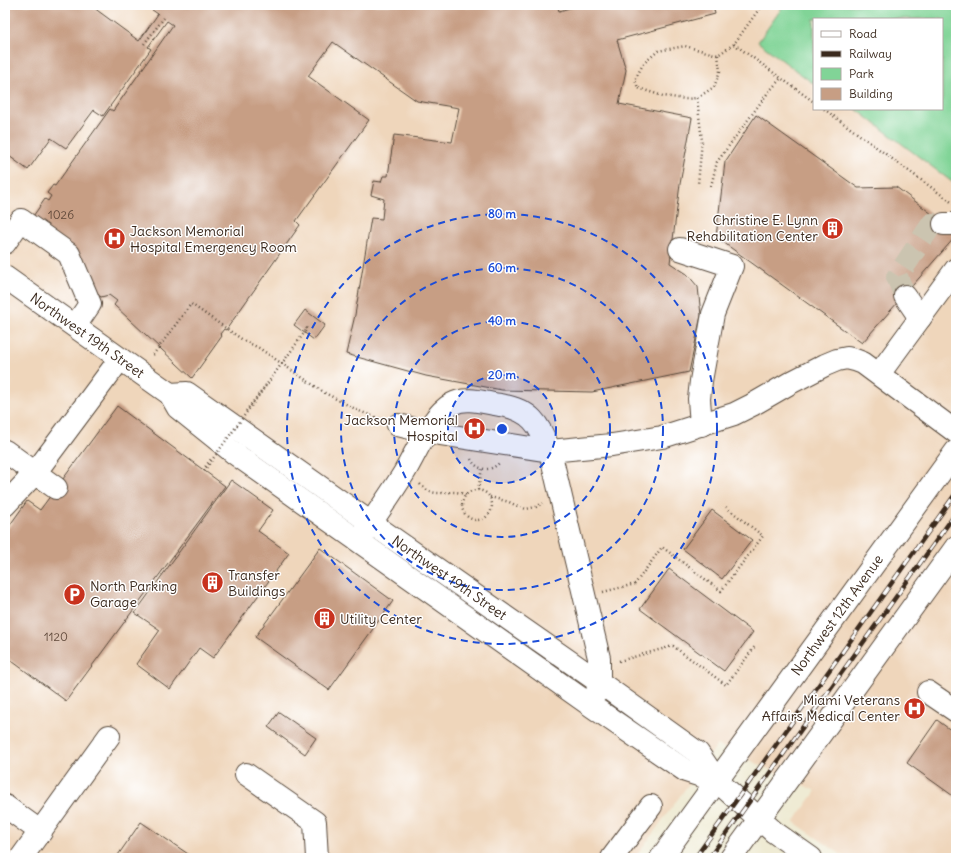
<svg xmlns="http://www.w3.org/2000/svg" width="961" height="863" font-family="Delius,sans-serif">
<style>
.built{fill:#efd6bb;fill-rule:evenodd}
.green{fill:#81d497;stroke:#5e7f5a}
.building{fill:#c79e84}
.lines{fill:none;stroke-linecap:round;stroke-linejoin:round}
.minor-tunnel{stroke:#cbc4b0;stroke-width:22;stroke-dasharray:22 11;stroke-linecap:butt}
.minor-casing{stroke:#564739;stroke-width:24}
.major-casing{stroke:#564739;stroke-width:24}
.path{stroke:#564739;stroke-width:2.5;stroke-dasharray:1 3;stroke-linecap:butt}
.minor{stroke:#fff;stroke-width:22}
.major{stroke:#fff;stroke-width:22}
.rail-casing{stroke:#3b2a1e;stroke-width:4.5}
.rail{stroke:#fff;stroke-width:3;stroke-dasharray:9;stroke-linecap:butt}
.path-bridge{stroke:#564739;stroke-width:2.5;stroke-dasharray:1 3;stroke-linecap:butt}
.ring{fill:none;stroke:#1d4ed8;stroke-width:2;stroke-dasharray:7 5}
.labels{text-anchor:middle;stroke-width:3;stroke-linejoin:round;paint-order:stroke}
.number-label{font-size:12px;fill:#5e4738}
.poi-label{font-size:14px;fill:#3b2a1e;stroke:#fff;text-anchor:start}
.street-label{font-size:14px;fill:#3b2a1e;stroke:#fff}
.centre{fill:#1d4ed8;stroke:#fff;stroke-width:2}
.ring-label{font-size:12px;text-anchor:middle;font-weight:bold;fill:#1d4ed8;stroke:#fff;stroke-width:3;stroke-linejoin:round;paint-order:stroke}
</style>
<rect width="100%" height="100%" fill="#fff"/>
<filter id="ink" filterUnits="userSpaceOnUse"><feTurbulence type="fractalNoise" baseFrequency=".025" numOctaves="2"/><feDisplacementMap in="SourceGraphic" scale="8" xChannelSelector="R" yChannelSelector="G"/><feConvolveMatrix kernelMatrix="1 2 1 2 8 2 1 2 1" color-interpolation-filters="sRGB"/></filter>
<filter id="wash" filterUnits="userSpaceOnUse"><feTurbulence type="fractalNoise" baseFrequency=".012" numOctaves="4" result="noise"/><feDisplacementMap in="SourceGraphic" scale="16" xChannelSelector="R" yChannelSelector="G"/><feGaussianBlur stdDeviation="0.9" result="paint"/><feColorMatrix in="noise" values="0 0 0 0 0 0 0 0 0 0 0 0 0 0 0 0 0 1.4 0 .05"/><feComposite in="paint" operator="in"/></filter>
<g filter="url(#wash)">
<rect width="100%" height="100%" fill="#efebd4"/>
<!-- built -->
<path class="built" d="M5,5h951v853h-110l-52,-36 22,-31 -99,-46 -82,113h-630zM814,19h128v90h-128z"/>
<!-- green -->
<path class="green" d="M784,5h172v180l-100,-76h86v-90h-128v65l-56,-42z"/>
<g id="blocks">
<!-- building -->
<path class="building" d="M5,5h85l49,36 19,-27 -13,-9h318l4,3 14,-3 24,2v-2h52l2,6 22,-6h132l2,9 -98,26 9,30 -7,34 73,14 -12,66 -10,79 17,11 11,13 3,28 -12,57 -97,20 -90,-2 -76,-14 -80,-22 9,-39 16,-97 11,1 2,-20 -13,-4 3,-14 7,1 2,-6h5l6,-41 58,7 7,-34 -42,-7 -84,-59 -25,34 61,44 -73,101 4,4 -74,105 -2,-1 -4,5 2,2 -30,42 -78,-73 3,-4 -8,-6 -8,2 -16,-11 -56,-64 16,-23 3,2 3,-5 -4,-3 6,-8 2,1 55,-77 3,2 60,-86 -6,-4 -19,26 3,2 -48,67 -9,-6 -28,38 -15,-10 -23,32 -23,-17z
M756,115l102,73 38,-1 60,45v4l-94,107 -146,-106 9,-75z
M305,310l20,15 -11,15 -20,-15z
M117,406l108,80 -159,215 -61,-45v-124l22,-31 13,9z
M231,480l42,30 -15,21 31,22 -76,105 -14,-10 -29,41 -34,-25 24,-34 -25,-17z
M712,510l40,30 -30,39 -39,-30z
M320,548l73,53 -64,89 -74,-53z
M669,569l84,63 -29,39 -84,-62z
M279,712l37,26 -11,16 -37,-27z
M937,720l19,14v64l-49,-35z
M141,822l53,36h-78z"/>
</g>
</g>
<g filter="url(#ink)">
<use href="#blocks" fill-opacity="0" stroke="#564739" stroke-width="1"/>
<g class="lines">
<!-- minor-tunnel -->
<path class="minor-tunnel" d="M905,296l-8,-19 35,-53h12"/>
<defs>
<g id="minor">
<path d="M944,224h12"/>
<path d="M5,243l16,-23 48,34 21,50 -15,22"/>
<path d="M680,249l52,17 -19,48 -12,67 -2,18 2,26"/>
<path id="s1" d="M5,277l165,117 8,14 56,45 359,254 93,64 31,10"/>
<path d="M905,296l15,22"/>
<path d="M879,374l77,-105"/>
<path id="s2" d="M170,394l17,-1 184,130 228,159 99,71 19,28 57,51 37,26"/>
<path d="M398,425l29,7 123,19 62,-6 50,-8 72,-23 18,-9 38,-22 35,-18 12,-5 10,-2 8,2 8,3 93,69"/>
<path d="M5,451l51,37"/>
<path d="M5,505l30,-32 85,-114"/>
<path d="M362,536c14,-21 29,-42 42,-63 12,-20 28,-59 48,-69 14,-8 33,-1 48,1 31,5 39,19 50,46l49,207v24l-2,10"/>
<path d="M928,692l28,19"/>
<path d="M246,774l69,48 2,36"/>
<path d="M5,806l36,26"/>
<path d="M21,858l88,-122"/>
<path d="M612,858l39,-52"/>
</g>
<g id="major">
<path id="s3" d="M661,858l295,-407"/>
<path d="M731,858l225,-311"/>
</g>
</defs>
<!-- minor casing -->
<use href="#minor" class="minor-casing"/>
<!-- major casing -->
<use href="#major" class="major-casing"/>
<!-- path -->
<path class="path" d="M144,44l20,-26
M734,44l80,58
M718,55l2,16 -6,16 -17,11 -11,1 -23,-3 -25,-8 -3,-8 8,-16 15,-13 27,-5 33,9 16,-11 28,-39
M697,98l5,43 -4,43
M824,109l130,95
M711,186l6,-24 50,-68 14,-16
M306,328l1,1
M153,355l38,-51 52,36 16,8 66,45 34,18 21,8
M246,411l20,-26
M471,459c6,12 20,13 28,4
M203,470l8,-11
M420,484c17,18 28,2 46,11
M462 505a15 15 0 1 1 30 0a15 15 0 1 1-30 0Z
M478,490l4,-21
M490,497l19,5 8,4 9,3 10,-2 7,-4
M603,592l32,-8 27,-37 59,44 42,-55 -37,-29
M619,661l54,-15 53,39 30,-40"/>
<!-- minor -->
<use href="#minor" class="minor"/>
<!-- major -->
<use href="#major" class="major"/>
<defs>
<path id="rail" d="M695,858l261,-365
M709,858l247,-345"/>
</defs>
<!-- rail casing -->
<use href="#rail" class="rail-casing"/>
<!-- rail -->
<use href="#rail" class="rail"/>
<!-- path-bridge -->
<path class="path-bridge" d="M204,471l103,-142"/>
</g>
</g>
<!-- distance rings -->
<circle cx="502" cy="429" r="54" fill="#1d4ed8" fill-opacity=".12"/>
<g class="ring">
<circle cx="502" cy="429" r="54"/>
<circle cx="502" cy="429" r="108"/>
<circle cx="502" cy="429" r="161"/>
<circle cx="502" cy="429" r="215"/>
</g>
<!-- icons -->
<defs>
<symbol id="building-disc" viewBox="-11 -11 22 22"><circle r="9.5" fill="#c8321e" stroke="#fff"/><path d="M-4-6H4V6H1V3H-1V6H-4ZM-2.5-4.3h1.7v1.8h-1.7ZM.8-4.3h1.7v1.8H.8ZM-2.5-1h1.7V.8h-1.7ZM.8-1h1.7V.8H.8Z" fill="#fff"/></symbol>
<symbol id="hospital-disc" viewBox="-11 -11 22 22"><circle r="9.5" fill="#c8321e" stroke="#fff"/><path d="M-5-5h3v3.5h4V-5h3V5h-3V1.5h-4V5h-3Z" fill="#fff"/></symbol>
<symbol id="parking-disc" viewBox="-11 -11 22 22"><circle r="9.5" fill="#c8321e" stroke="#fff"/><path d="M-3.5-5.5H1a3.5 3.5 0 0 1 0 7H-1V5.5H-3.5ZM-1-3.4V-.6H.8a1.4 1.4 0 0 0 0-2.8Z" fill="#fff"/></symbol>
</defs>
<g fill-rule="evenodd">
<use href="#building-disc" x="820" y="216" width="25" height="25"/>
<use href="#hospital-disc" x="102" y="226" width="25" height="25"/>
<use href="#hospital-disc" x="462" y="416" width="25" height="25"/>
<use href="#building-disc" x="200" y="570" width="25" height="25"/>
<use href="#parking-disc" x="62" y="582" width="25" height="25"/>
<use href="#building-disc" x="312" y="606" width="25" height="25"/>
<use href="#hospital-disc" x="902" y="696" width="25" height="25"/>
</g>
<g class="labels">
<!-- number labels -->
<g class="number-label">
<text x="61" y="219">1026</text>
<text x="56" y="641">1120</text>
</g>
<!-- poi labels -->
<g class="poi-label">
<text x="818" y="225" text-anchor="end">Christine E. Lynn<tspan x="818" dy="16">Rehabilitation Center</tspan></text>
<text x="130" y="236">Jackson Memorial<tspan x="130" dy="16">Hospital Emergency Room</tspan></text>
<text x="458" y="425" text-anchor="end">Jackson Memorial<tspan x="458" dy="16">Hospital</tspan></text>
<text x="228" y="580">Transfer<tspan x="228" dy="16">Buildings</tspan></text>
<text x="90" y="591">North Parking<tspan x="90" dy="16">Garage</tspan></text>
<text x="340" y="624">Utility Center</text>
<text x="900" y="705" text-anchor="end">Miami Veterans<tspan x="900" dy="16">Affairs Medical Center</tspan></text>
</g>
<!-- street labels -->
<g class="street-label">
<text dy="5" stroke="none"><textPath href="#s1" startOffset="101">Northwest 19th Street</textPath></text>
<text dy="5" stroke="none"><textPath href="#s2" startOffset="338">Northwest 19th Street</textPath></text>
<text dy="5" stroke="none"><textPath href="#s3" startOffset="300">Northwest 12th Avenue</textPath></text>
</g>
</g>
<circle cx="502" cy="429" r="6" class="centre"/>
<g class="ring-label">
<text x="502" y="218">80 m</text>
<text x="502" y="272">60 m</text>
<text x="502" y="325">40 m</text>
<text x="502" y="379">20 m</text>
</g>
<!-- margin -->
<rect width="961" height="863" fill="none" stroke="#fff" stroke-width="20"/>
<!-- legend -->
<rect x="813" y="18" width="130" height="92" fill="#ffffff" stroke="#b1aaa5"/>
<rect x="821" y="31" width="20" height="6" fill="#ffffff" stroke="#b1aaa5"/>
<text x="849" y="38" font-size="12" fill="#3b2a1e">Road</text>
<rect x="821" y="51" width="20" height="6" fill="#3b2a1e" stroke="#b1aaa5"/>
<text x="849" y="58" font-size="12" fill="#3b2a1e">Railway</text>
<rect x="821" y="68" width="20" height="12" fill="#81d497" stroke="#b1aaa5"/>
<text x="849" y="78" font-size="12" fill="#3b2a1e">Park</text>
<rect x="821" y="88" width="20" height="12" fill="#c79e84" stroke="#b1aaa5"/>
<text x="849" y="98" font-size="12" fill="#3b2a1e">Building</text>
</svg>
